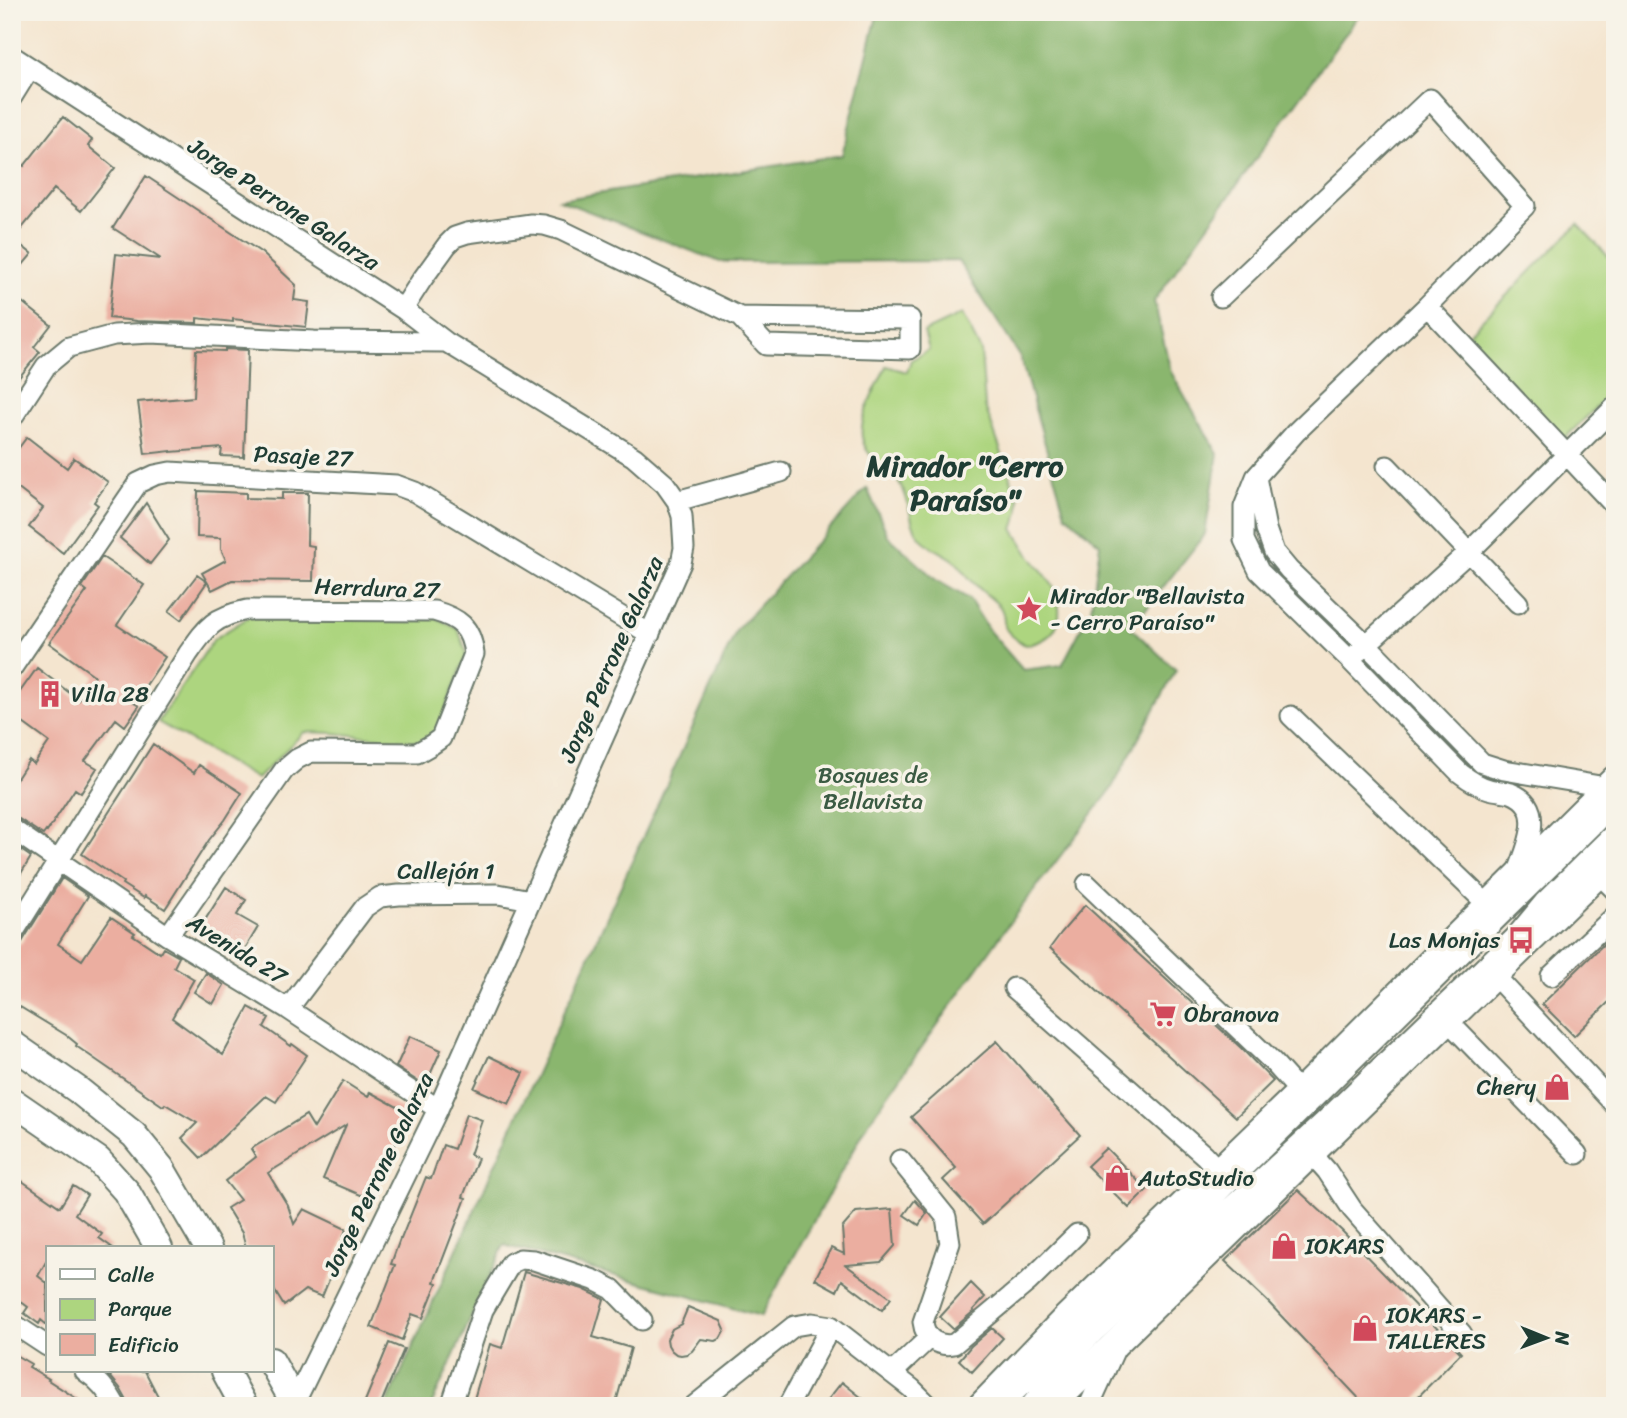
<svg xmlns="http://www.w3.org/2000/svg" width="1627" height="1418" font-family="Sriracha,sans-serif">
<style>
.green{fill:#add57f;stroke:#66895a;stroke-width:2}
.forest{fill:#8ab66e;stroke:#547a51;stroke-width:2}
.building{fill:#ebaea0}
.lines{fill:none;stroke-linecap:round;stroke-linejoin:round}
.minor-casing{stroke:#6a786a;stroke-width:23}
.major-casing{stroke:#6a786a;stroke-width:30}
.minor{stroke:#fff;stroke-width:19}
.major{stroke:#fff;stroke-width:26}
.labels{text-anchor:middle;stroke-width:7;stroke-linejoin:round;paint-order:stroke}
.street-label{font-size:23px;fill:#1f3d34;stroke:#f7f3e8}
.poi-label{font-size:23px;fill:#1f3d34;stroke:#f7f3e8;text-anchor:start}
.park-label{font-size:23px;fill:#3b5b43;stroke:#f7f3e8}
.district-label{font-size:30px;font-weight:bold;fill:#1f3d34;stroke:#f7f3e8}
</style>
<rect width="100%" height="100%" fill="#f7f3e8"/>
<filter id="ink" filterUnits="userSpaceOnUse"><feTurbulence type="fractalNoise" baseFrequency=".0143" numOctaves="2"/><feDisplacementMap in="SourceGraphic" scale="14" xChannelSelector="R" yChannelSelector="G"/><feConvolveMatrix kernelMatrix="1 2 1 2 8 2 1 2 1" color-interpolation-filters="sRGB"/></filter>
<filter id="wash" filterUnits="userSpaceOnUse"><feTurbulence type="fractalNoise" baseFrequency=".00686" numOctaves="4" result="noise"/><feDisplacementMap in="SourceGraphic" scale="28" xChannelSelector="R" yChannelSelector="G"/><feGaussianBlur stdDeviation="1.57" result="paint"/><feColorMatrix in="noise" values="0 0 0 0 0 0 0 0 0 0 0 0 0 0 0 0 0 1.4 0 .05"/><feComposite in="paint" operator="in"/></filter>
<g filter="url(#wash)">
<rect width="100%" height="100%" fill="#f4e5cf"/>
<!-- green -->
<path class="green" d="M1578,224l37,40v125l-51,50 -98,-103z
M962,314l19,37 4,55 28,79 6,13v14l-6,17c6,9 12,19 18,28 8,11 21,23 25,36 9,29 -1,48 -31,52 -6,-4 -17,-10 -20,-18 -2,-6 0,-13 -5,-20 -6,-8 -17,-14 -24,-22 -8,-7 -14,-17 -21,-24 -11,-9 -27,-13 -35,-24 -12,-15 -9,-36 -19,-51 -12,-18 -35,-26 -39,-49 -3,-22 16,-52 24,-71l21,6 4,-12 18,-10 -5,-18z
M429,614l29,15 9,25 -31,79 -15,9 -89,-9 -28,-1 -47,47 -99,-57 56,-83 35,-22z"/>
<!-- forest -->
<path class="forest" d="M878,12h483l-207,289 17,71 47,82 -13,80 -74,94 45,42 -66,121 -97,127 -144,204 -108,194 -257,-71 -73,161h-45l351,-777 130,-141 21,48 48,44 33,19 21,33 33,38 39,-5 29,-55 9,-66 -35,-30 -45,-158 -62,-95 -238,1 -161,-62 283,-45z"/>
<g id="blocks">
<!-- building -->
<path class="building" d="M63,117l29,23 -4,6 27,22 -34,43 -27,-22 -41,50 19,15 -20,24v-121l12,9z
M146,176l116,77 34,32 -2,15 15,2 -3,25 -73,-8v3l-36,-4v5l-60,-2 -28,-3 7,-64 45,5 -48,-31z
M12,294l39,31 -17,22 6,5 -28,34z
M225,349l23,1 -4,107 -23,-1 1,-8 -51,4v-1l-26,3 -7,-52 56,-5 2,-47 29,1z
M27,437l40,31 7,-10 34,24 -14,20 4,3 -35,48 -34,-26 14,-19 -31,-24v-27z
M198,491l48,2v5l36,1v-6h26l-1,52 7,1 -1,35 -81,-1 -20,10 -10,-17 24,-13 -5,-11v-11l-24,-1z
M146,503l23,37 -19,24 -30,-26z
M102,557l42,28 -27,40 48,32 -31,46 5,3 -14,20 -9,-7 -31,42 12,7 -16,25 -6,-4 -28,43 -1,-1 -3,4 -24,-16 -7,-2v-31l17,-26 5,4 15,-22 -37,-27v-12l25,-35 42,32 16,-24 -46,-33 38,-52 -5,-4z
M197,575l10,7 -26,38 -12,-9z
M153,744l41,29 5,-8 43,28 -17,27 -16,20 -44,69 -20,-13 -1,2 -22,-14 1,-2 -41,-28z
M12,844l19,13 -19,31z
M62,878l26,18 -30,48 24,16 29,-43 24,16 -2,2 27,18 3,-5 16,9 -5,10 20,12 -22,39 51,37 26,-48 20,11 -5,9 27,19 1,-2 15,11 -31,47 -10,-6 -65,62 -19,-20 15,-15 -32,-19 -2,2 -87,-60 1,-2 -11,-9 -54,-33v-55l6,-2 4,-3z
M226,887l20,13 -9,15 21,12 -19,32 -20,-12 1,-2 -22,-14z
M1085,905l156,143 32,33 -37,36 -186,-169 11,-15z
M1615,933v63l-41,40 -32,-32z
M206,973l18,12 -11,19 -19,-12z
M410,1036l31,14 -16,36 -29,-19z
M997,1041l83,94 -97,89 -40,-44 13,-12 -45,-51z
M489,1056l35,17 -15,31 -35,-16z
M343,1081l25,16 2,-5 42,23 -29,51 -6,-3 -14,33 -40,-17 23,-54 -78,48 20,33 6,18 10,-15 42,20 -12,39 -12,29 -17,-7 -21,16 -13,-21v-37h-25l-4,-15 -15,-25 13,-8 -15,-19 31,-24 -5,-8 55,-34 8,13z
M466,1114l16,6 -12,35 8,3 -15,39 3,1 -32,84 3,1 -14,35 -11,-4 -10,26 -31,-13 24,-62 -4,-1 9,-25h1l25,-62 5,2 12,-34 11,4z
M1106,1148l41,42 -18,18 -42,-42z
M12,1174l48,33 13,-21 14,9 -12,19 27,20 -3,4 14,10h-66v12l-9,16 9,7v42l-6,-5 -2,4 -15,-11 4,-6 -16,-12z
M1298,1190l44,41 119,122 -52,53h-43l-97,-103 -44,-42z
M915,1200l12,13 -8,12 -15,-10z
M892,1209l3,37 -14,16 -35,3 45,33 -9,12 -40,-30 -5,11 -22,-12 16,-31 13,6 -2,-26 14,-16z
M524,1272l59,17 21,10 -11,38 38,11 -16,58h-143l18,-62 12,4z
M971,1283l14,14 -12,13 1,1 -21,18 -13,-12z
M688,1307l33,14 4,9 -5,9 -4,2 -15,-2 -9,12 -5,3 -6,1 -5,-1 -5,-4 -3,-5 -1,-6 5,-10 9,-5z
M992,1328l11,10 -31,34 -13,-12 12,-14z
M389,1343l15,6 -24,57h-17z
M12,1353l19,11 -2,3 20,12 -1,1 40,26h-76z
M106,1371h39l18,35h-33l-10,-18z
M842,1382l30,24h-49z"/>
</g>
</g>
<g filter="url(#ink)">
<use href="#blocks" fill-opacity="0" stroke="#6a786a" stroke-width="2"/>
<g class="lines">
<defs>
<path id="minor" d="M12,56l391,253 43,33 188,115 31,27 12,17 5,15 2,32 -3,15 -243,546 -145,297
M12,97l18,-29
M1221,297l209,-198 95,107 -98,100 -131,126 -40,45 -12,30v33l15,31 90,88 111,114c9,7 18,13 29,16 7,2 15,2 22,4 36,14 16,54 7,79
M1427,306l188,200
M403,309l18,-28 26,-36 8,-8 12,-4 64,-9 13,1 17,5 179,87 26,28 144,4v-30l-170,-2
M12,418l34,-52 23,-19 45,-12 37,-2 163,8 132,1
M1387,466l131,137
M1256,477l10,52 8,23 15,18 78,75 115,118 22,7 102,17
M677,501l104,-29
M1358,652l112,-101 145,-144
M12,668l126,-185 17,-8 15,-3 226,13 19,7 235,142
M1291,716l197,189
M12,829l156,107 120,73 150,100
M1599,874l16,16
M1087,884l186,178 27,30
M12,935l176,-281c19,-27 25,-37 59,-44l187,1c25,7 37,16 40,43l-33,84 -10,7 -14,8 -106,-1 -14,7 -13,11 -116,166
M1494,975l121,130
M1551,976l64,-60
M1014,988l190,167 15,16
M288,1009l77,-102 15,-10 19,-2 99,-1 33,6
M1447,1020l130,134
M1311,1153l16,18 25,38 110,125
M900,1160l46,57 4,26 -27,79c2,17 15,25 31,22l74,-62 49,-48
M12,1323l35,23
M85,1371c14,9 23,20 31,35
M892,1373l37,-35
M451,1406l32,-96 28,-47 9,-4 14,1 60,20 18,9 30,31
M694,1406l100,-80 18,-3 19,3 80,62 18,18
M788,1406l43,-80
M1001,1406l614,-603
M1030,1406l34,-42 32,-33 226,-208 135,-130 58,-56 29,-35 71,-70
M1089,1406l26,-57"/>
<path id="major" d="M12,1044l66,46 56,45 27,33 47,80
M12,1101l86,59 28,31 33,57
M271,1361l25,45
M225,1371l19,35
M981,1406l85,-88 234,-226 315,-313
M1051,1406l564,-548"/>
</defs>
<!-- minor casing -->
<use href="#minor" class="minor-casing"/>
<!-- major casing -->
<use href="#major" class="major-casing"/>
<!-- minor -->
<use href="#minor" class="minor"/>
<!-- major -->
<use href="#major" class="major"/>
</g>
</g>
<!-- icons -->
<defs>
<symbol id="sight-bare" viewBox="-9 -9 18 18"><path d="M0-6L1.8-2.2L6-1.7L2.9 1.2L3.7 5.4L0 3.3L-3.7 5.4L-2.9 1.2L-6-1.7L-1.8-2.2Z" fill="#d1495b" stroke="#f7f3e8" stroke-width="2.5" paint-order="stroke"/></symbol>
<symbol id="building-bare" viewBox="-9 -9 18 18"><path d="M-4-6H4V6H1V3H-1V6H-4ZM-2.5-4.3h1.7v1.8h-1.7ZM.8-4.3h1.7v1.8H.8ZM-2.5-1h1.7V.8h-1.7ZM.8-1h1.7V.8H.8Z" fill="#d1495b" stroke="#f7f3e8" stroke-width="2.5" paint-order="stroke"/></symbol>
<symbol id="bus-bare" viewBox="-9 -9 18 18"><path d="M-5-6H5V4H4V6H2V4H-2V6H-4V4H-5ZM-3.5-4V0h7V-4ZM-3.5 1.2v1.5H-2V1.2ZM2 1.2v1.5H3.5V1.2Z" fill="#d1495b" stroke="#f7f3e8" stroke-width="2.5" paint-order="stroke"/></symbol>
<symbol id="supermarket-bare" viewBox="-9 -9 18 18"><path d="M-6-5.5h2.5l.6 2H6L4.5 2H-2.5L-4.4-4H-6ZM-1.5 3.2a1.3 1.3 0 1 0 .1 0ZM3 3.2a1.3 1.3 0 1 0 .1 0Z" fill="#d1495b" stroke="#f7f3e8" stroke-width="2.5" paint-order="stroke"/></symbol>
<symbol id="shop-bare" viewBox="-9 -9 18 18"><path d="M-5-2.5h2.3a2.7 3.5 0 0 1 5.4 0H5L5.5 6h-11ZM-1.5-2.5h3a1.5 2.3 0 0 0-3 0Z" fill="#d1495b" stroke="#f7f3e8" stroke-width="2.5" paint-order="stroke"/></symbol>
</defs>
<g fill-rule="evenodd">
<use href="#sight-bare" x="1010" y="590" width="38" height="38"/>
<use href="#building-bare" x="31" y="675" width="38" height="38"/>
<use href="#bus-bare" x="1502" y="921" width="38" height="38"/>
<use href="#supermarket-bare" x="1144" y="995" width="38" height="38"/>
<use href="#shop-bare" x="1538" y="1068" width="38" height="38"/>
<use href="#shop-bare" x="1098" y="1159" width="38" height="38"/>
<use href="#shop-bare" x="1265" y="1227" width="38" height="38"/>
<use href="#shop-bare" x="1346" y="1309" width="38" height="38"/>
</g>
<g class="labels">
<!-- street labels -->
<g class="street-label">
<text transform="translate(284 204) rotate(33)" y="8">Jorge Perrone Galarza</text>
<text transform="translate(303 456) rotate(3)" y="8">Pasaje 27</text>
<text transform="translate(377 588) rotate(2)" y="8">Herrdura 27</text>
<text transform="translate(611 659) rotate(-66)" y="8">Jorge Perrone Galarza</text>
<text x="446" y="879">Callejón 1</text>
<text transform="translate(237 949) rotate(32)" y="8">Avenida 27</text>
<text transform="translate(378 1174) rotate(-64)" y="8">Jorge Perrone Galarza</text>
</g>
<!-- poi labels -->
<g class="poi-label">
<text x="1050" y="604">Mirador "Bellavista<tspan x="1050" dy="26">- Cerro Paraíso"</tspan></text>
<text x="71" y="702">Villa 28</text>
<text x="1500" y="948" text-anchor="end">Las Monjas</text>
<text x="1184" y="1022">Obranova</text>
<text x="1536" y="1095" text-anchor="end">Chery</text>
<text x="1138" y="1186">AutoStudio</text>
<text x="1305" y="1254">IOKARS</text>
<text x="1386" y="1323">IOKARS -<tspan x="1386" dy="26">TALLERES</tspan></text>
</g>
<!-- park labels -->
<g class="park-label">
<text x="873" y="783">Bosques de<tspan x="873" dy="26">Bellavista</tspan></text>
</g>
<!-- district labels -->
<g class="district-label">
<text x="965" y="476">Mirador "Cerro<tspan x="965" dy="34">Paraíso"</tspan></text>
</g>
</g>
<!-- margin -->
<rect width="1627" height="1418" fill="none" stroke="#f7f3e8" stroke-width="42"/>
<!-- legend -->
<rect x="46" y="1246" width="228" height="126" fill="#f7f3e8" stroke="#a1aaa0" stroke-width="2"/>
<rect x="60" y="1269" width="35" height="10" fill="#ffffff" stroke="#a1aaa0" stroke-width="2"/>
<text x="108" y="1282" font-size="21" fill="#1f3d34">Calle</text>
<rect x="60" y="1299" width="35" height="21" fill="#add57f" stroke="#a1aaa0" stroke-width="2"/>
<text x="108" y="1316" font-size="21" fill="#1f3d34">Parque</text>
<rect x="60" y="1334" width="35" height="21" fill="#ebaea0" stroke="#a1aaa0" stroke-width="2"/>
<text x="108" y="1352" font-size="21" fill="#1f3d34">Edificio</text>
<!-- north arrow -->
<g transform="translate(1546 1338) rotate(91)" stroke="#f7f3e8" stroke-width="5" paint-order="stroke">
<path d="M0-5L12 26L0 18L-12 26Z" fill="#1f3d34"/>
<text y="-10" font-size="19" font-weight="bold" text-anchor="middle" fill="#1f3d34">N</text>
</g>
</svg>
